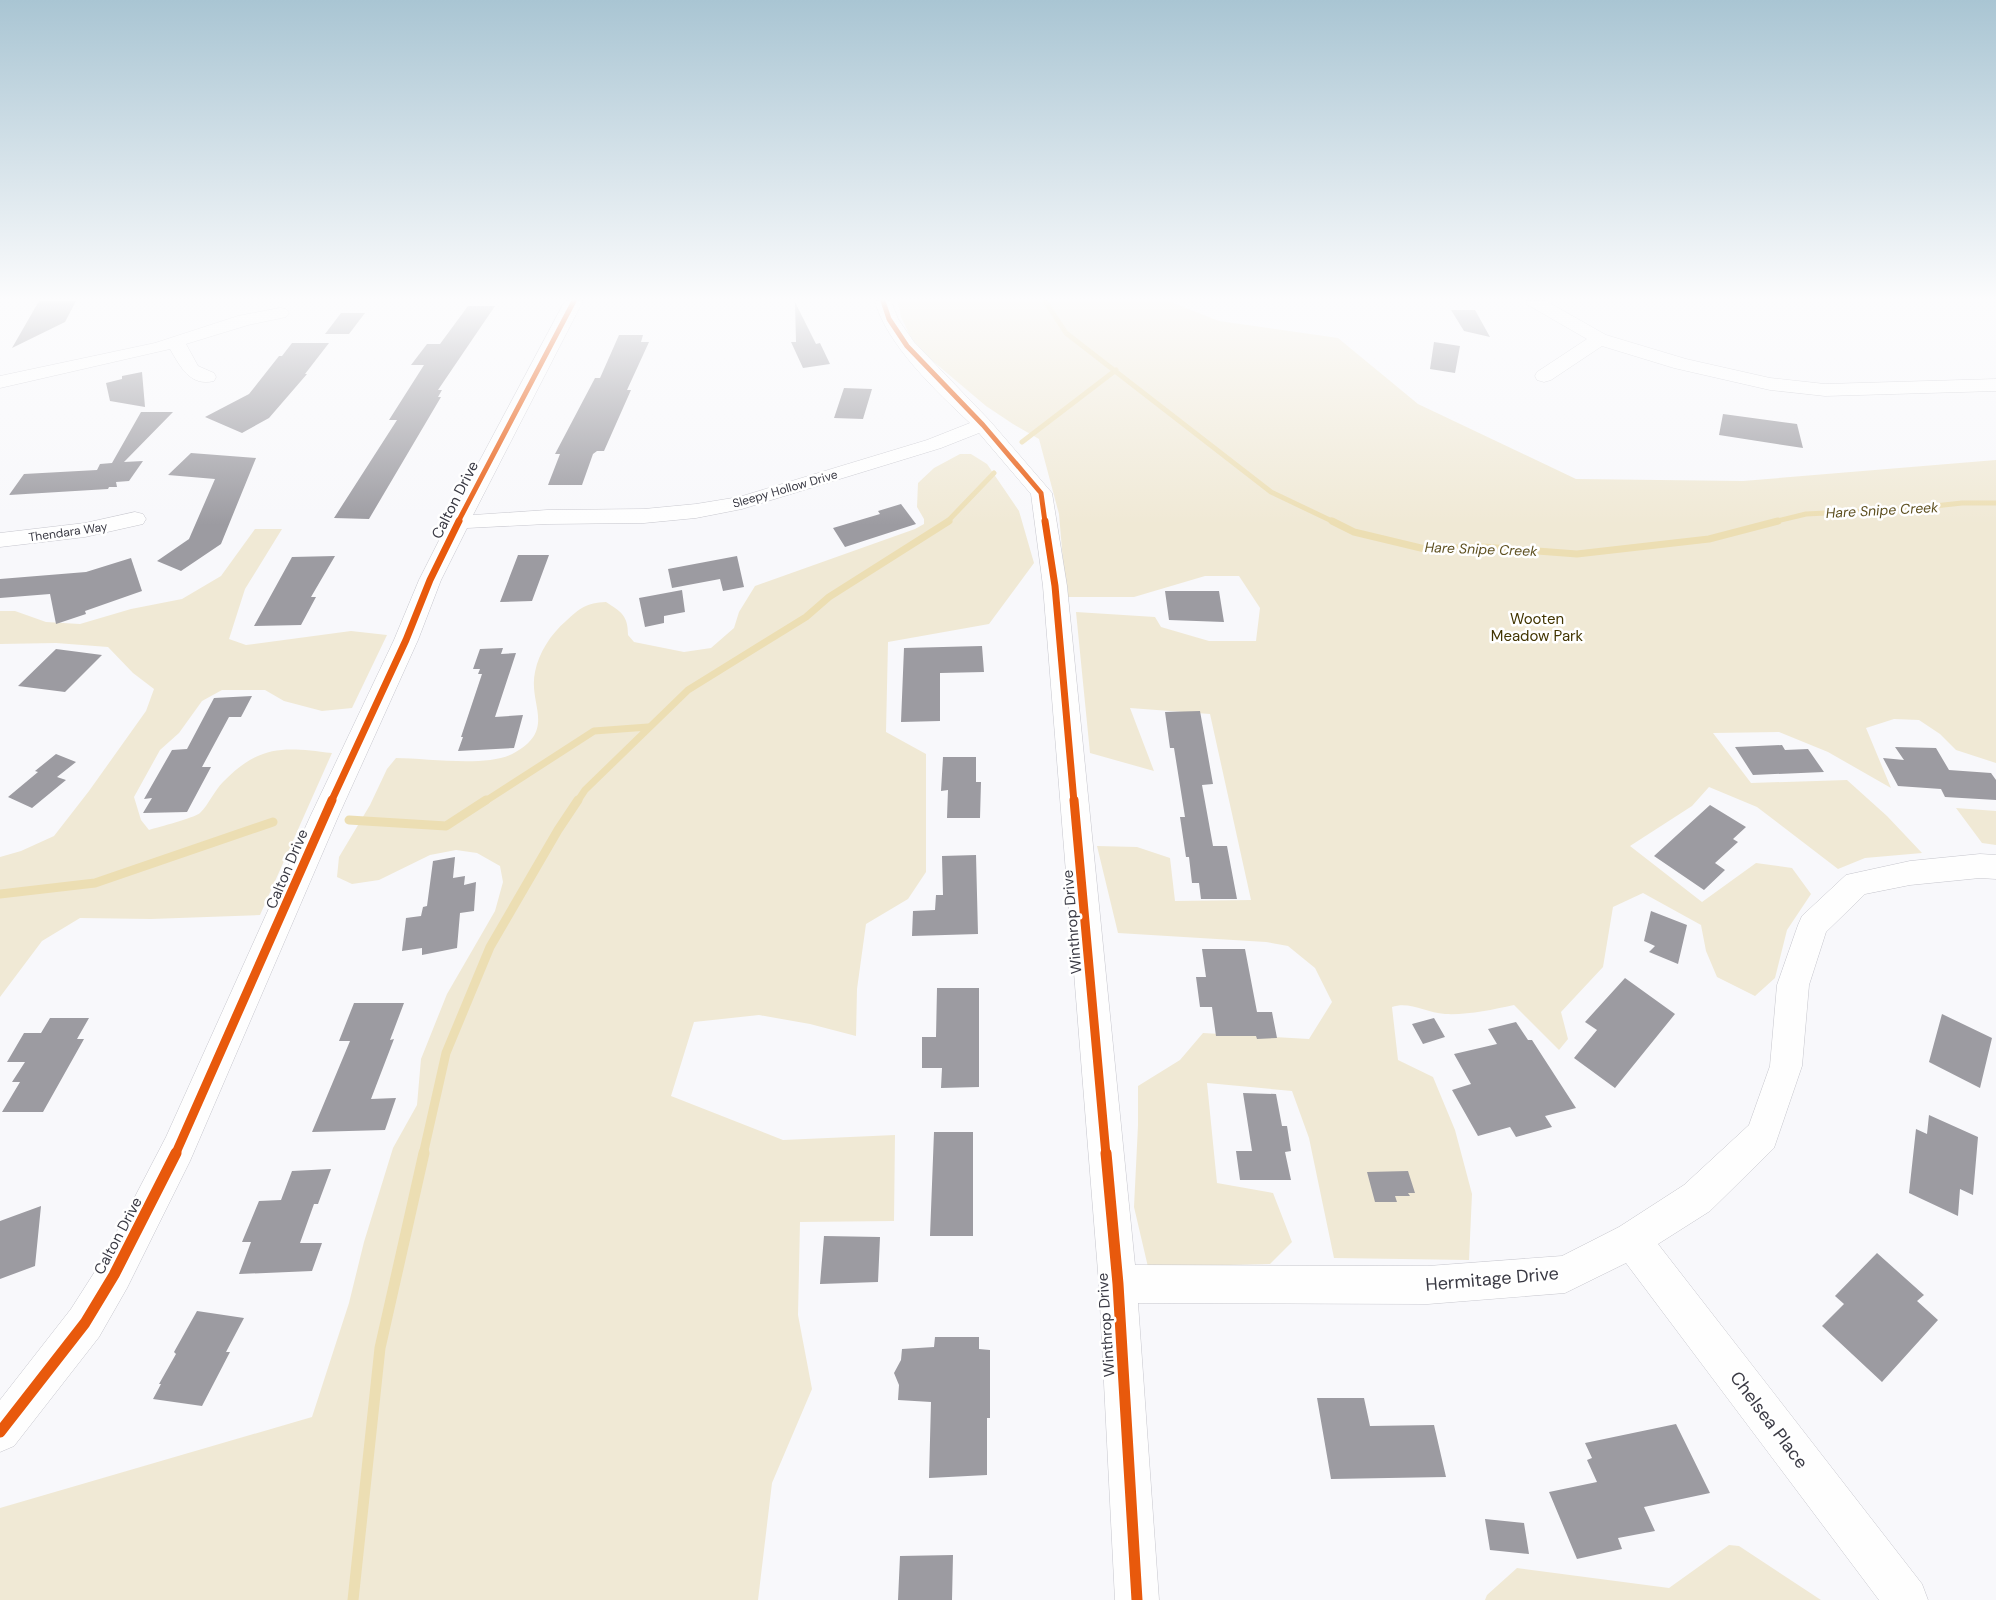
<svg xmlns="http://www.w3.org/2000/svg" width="1996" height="1600" font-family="'DM Sans',sans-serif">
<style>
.green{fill:#f0e9d5}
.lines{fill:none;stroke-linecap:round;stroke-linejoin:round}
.stream-far3{stroke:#ecdeb3;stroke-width:5}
.stream-far2{stroke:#ecdeb3;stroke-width:7}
.stream-far1{stroke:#ecdeb3;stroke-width:9}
.stream{stroke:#ecdeb3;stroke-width:11}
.building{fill:#9c9ba1}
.minor-casing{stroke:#c6c6cd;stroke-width:1}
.minor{fill:#fefefe;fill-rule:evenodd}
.cycleway-far3-casing{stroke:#fff;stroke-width:8}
.cycleway-far2-casing{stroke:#fff;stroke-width:9}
.cycleway-far1-casing{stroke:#fff;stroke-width:12}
.cycleway-casing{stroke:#fff;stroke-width:14}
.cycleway-far3{stroke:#e8590c;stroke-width:5}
.cycleway-far2{stroke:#e8590c;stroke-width:7}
.cycleway-far1{stroke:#e8590c;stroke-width:9}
.cycleway{stroke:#e8590c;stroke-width:11}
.labels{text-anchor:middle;stroke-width:5;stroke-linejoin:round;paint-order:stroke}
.far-street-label{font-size:12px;fill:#3a3a44;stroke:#fff}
.far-water-label{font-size:14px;font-style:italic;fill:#5e5020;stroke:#fff}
.street-label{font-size:15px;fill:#3a3a44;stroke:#fff}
.park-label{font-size:15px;fill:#413400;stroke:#fff}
.near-street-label{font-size:18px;fill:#3a3a44;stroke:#fff}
</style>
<rect width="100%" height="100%" fill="#f8f8fb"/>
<!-- green -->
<path class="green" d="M898,301h270l51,20 119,17 80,66 158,75 167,2 253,-21v303l-40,-13 -16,-16 -21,-14 -25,-1 -28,9 25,60 -63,-36 -49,-20 -66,1 38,50 96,-3 40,36 35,37 -57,5 -27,11 -81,-62 -48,-20 -17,19 -62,40 72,56 54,-39 36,5 19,26 -24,36 -12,48 -20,18 -38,-19 -11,-26 -5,-26 -58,-32 -30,14 -10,60 -42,45 7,27 -9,11 -45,-45c-23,5 -46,10 -69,9 -19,-1 -35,-13 -53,-7l6,53 35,17 22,53 17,64 -3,66 -135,-2 -25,-120 -17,-47 -85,-8 10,100 56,10 19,49 -22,22 -122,3 -14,-60 4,-82v-39l42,-26 23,-27 106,6 23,-37 -17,-34 -27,-22 -22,-4 -148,-9 -21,-87 40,1 33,11 5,43 76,-1 -41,-186 -80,-6 24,63 -64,-18 -14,-141 79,5 6,10 48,14h47l4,-33 -21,-32h-34l-71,21h-68l-7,-83 -20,-75 -26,-15 -27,-18 -71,-60 -14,-29z
M960,454h11l16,10 32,47 15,52 -45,61 -101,18 -2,90 40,22v118l-18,27 -42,25 -9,65 -1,47 -46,-12 -51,-9 -65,7 -23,74 112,44 112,-5 -1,86 -94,1 -2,93 14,74 -40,94 -14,117h-758v-92l312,-91 37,-114 15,-61 29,-94 24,-43 4,-46 26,-65 48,-83 8,-29 -3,-16 -23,-13 -21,-3 -26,5 -51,25 -27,4 -15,-7 2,-20 31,-52 17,-36 9,-11c31,0 92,10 118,-5 43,-24 14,-48 21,-81 4,-20 16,-38 31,-51 14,-13 20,-18 40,-19 15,10 22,13 22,33l6,7 50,10 27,-4 23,-20 5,-16 16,-26 160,-57 9,-5v-5l-7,-12 1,-24 16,-15z
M255,529h27l-37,60 -16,50 17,6 105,-14 36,4 -35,73 -30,3 -38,-10 -19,-11h-43l-20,11 -23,32 -19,17 -26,47 7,23 8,10c10,-3 45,-12 51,-17 9,-9 14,-22 23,-31 37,-38 61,-35 109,-29l-72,162 -109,4 -71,-1 -38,23 -42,56v-140l21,-6 33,-15 35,-45 57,-80 8,-22 -21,-16 -25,-26 -52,-4 -56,1v-33h15l31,11 34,2 51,-15 51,-10 39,-23z
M1956,808l40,3v34l-14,-2z
M1729,1545l10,1 82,54h-336l2,-5 30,-27 152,20z"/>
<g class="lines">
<!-- stream-far3 -->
<path class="stream-far3" d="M1045,301l21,32 205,159 63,30
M1022,442l94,-72
M947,522l47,-49
M1773,522l33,-8 101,-5 55,-6h34"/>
<!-- stream-far2 -->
<path class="stream-far2" d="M1332,521l22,11 71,17 58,-2 94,7 132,-15 69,-18
M484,802l110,-71 54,-4
M577,802l8,-12 103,-100 118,-73 23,-20 120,-76"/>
<!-- stream-far1 -->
<path class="stream-far1" d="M349,820l97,6 40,-26
M0,894l95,-11 178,-61
M423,1155l23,-102 44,-106 68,-117 20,-30"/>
<!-- stream -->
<path class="stream" d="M353,1600l27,-252 44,-195"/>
</g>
<!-- building -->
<path class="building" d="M39,301h37l-11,21 -53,26z
M795,302l21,42 4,-1 10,21 -27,4 -12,-26h5z
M468,306h27l-57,84h4l-4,7h3l-72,122 -35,-1 63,-98h-8l35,-55h-13l16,-21h13z
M1451,310h24l15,27 -26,-6z
M341,313h24l-16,21h-24z
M619,335h24l-2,7h8l-22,48h4l-27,61h-7l-4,3 -11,31h-34l12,-31h-5l40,-76h5z
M1434,342l26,4 -5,27 -25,-4z
M292,343h37l-24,31h2l-38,44 -27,15 -37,-16 44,-23 30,-38h3z
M142,372l3,35 -35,-6 -4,-18 16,-4v-3z
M844,388l28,1 -9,30 -29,-1z
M141,412h32l-49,50 19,-1 -14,20 -13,1 1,5h-8l-1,2 -99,6 15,-21 73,-4 3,-6 12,-1z
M1723,414l74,10 6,24 -84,-13z
M191,453l65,5 -35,86 -40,27 -24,-10 32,-22 26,-60 -47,-4z
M901,504l15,20 -71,23 -12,-19 47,-14 -2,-3z
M518,555h31l-17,46 -32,1z
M335,556l-24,41h5l-15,28 -47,1 38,-69z
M737,556l7,31 -21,4 -3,-12 -48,9 -4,-19z
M131,558l11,33 -57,20 1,3 -30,10 -6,-30 -50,4v-19l86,-7z
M682,590l3,22 -21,4v7l-19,4 -6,-29z
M1165,591h54l5,31 -55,-2z
M982,646l2,26 -44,1v48l-39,1 3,-74z
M503,648l-2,6 15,-1 -21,64 28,-2 -9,33 -56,3 5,-14h-2l21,-63h-4l2,-5h-7l7,-20z
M56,649l46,6 -37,37 -47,-6z
M252,696l-11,21h-12l-27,50h9l-24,45 -44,1 9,-15 -8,1 28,-49 15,-1 27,-51z
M1200,711l13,73 -11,1 11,61h14l10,53h-36l-2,-16h-7l-3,-26h-3l-6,-40h5l-11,-69h-4l-5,-36z
M1782,745l3,5 23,-1 16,23 -71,3 -18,-28z
M1895,747l41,1 13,22 42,3 5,7v20l-51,-3 -4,-8 -43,-3 -15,-28 21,2z
M56,754l20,8 -19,15 9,3 -34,28 -24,-11 30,-25 -3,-1z
M943,757h33v25h5l-1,36h-33l1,-28 -7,1z
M1710,805l36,22 -13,12 5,3 -23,21 10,7 -21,20 -50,-34z
M976,855l2,79 -66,2 1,-25 22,-1 1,-15h7l-1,-39z
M455,857l-2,21 12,-2 -1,9 12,-3 -2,29 -14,2 -3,35 -35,7v-7l-20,3 4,-33 15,-2 2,-9 4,-1 6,-45z
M1651,911l36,14 -9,39 -29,-12 6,-6 -11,-5z
M1202,949h43l12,63h15l5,26 -20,1 -1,-3h-40l-4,-29h-12l-4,-30h10z
M1625,978l50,36 -60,74 -41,-30 23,-28 -12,-8z
M937,988h42v99l-38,1 1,-20h-20v-31h14z
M354,1003h50l-14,37 4,-1 -23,60 25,-1 -11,32 -73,2 38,-91h-11z
M1942,1014l50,24 -12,50 -51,-26z
M50,1018h39l-12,21h7l-41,73h-41l18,-30h-8l13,-20h-18l17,-29h17z
M1434,1018l11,19 -22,7 -11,-20z
M1516,1022l12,18h4l44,68 -31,8 7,11 -36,10 -6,-10 -32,9 -26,-46 19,-6 -17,-30 43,-10 -9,-15z
M1243,1093l33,1 6,32h5l4,25 -6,1 6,28h-51l-4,-29h16z
M1929,1115l49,22 -5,58 -13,-6 -2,27 -49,-23 7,-64 11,5z
M934,1132h39v104h-43z
M331,1169l-13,35h-4l-14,39h22l-10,28 -73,3 12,-32h-9l17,-41 22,-1 11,-29z
M1408,1171l7,22h-7l2,3h-15l2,6h-22l-8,-30z
M41,1206l-6,60 -35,13v-58z
M824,1236l56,1 -2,45 -58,2z
M1877,1253l47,42 -7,6 21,19 -56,62 -60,-56 22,-22 -9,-8z
M197,1311l47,7 -18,34h4l-28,54 -49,-7 8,-15h-2l17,-30 -2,-2z
M935,1337h44v12l11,1v68h-3v57l-58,3 2,-76 -33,-2 1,-15 -5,-12 7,-13 1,-11 32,-2z
M1317,1398h47l6,28 64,-1 12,52 -115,2z
M1676,1424l34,69 -66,14 11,24 -37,7 4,11 -45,10 -28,-67 48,-10 -10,-22 5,-2 -7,-15z
M1485,1519l39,4 5,31 -39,-4z
M953,1555l-1,45h-54l2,-44z"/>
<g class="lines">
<defs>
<path id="minor" d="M565,301h18l-110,214 74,-5 97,-1 52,-5 43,-7 188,-57 43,-17c-33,-31 -84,-79 -95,-122h16l7,18 16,23 76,79 62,72 15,93 68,679 293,1 134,-10 57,-29 65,-42 65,-60 21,-59 7,-81 21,-60 4,-9 44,-41 64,-14 70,-7 16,1v24l-16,-1 -70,7 -45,9 -39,38 -17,53 -7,81 -28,82 -64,63 -52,33 264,340 6,16h-49l-253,-337 -61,30 -137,11 -290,-1 21,297h-44l-16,-316 -56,-698 -12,-92 -52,-61 -38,15 -199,61 -46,9 -52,5 -97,1 -80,4 -26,52 -23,60 -80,177 -148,344 -63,127 -28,49 -85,109 -14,6v-52l71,-91 30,-47 65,-125 144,-320 84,-177 25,-60 52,-103z
M1526,301h20l60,34 80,24 84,19 55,6 171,-5v12l-171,5 -55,-6 -96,-22 -72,-22 -51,34 -7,2 -7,-2 -2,-4 2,-4 50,-33 -59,-34z
M280,308l6,1 3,4 -3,4 -38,8 -62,19 12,22 16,7 2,4 -2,4c-24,6 -34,-15 -44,-32l-170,39v-12l155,-33 83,-27z
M135,512l8,2 3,5 -3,5 -58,13 -85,10v-14l85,-10z"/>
</defs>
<!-- minor casing -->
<use href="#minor" class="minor-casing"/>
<!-- minor -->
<use href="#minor" class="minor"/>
<defs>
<path id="cycleway-far3" d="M883,301l6,18 18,27 76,79 58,68 4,29
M458,522l116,-221"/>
<path id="cycleway-far2" d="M1045,521l10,65 19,216
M331,802l75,-162 24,-60 29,-59"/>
<path id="cycleway-far1" d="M1074,800l32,355
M175,1155l157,-355"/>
<path id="cycleway" d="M1106,1153l12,131 19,316
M0,1432l85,-109 29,-48 62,-122"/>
</defs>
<!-- cycleway-far3 casing -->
<use href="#cycleway-far3" class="cycleway-far3-casing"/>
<!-- cycleway-far2 casing -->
<use href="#cycleway-far2" class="cycleway-far2-casing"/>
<!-- cycleway-far1 casing -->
<use href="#cycleway-far1" class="cycleway-far1-casing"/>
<!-- cycleway casing -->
<use href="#cycleway" class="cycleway-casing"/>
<!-- cycleway-far3 -->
<use href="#cycleway-far3" class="cycleway-far3"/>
<!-- cycleway-far2 -->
<use href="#cycleway-far2" class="cycleway-far2"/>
<!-- cycleway-far1 -->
<use href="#cycleway-far1" class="cycleway-far1"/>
<!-- cycleway -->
<use href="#cycleway" class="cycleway"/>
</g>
<!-- sky -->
<linearGradient id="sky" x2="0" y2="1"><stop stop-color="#a9c5d3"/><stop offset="0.57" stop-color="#fcfcfd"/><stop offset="1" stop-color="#fcfcfd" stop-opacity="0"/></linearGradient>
<rect width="1996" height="525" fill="url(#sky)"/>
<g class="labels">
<!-- far-street labels -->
<g class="far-street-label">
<text transform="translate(785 489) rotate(-16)" y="4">Sleepy Hollow Drive</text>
<text transform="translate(68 532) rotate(-8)" y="4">Thendara Way</text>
</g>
<!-- far-water labels -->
<g class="far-water-label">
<text transform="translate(1882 510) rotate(-3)" y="5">Hare Snipe Creek</text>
<text transform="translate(1481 549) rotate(2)" y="5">Hare Snipe Creek</text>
</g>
<!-- street labels -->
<g class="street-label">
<text transform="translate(455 500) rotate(-63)" y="5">Calton Drive</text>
<text transform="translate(287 869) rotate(-67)" y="5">Calton Drive</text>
<text transform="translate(1072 922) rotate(-95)" y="5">Winthrop Drive</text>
<text transform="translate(118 1236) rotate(-62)" y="5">Calton Drive</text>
<text transform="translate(1106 1325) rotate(-94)" y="5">Winthrop Drive</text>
</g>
<!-- park labels -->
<g class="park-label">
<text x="1537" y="624">Wooten<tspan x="1537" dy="17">Meadow Park</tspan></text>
</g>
<!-- near-street labels -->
<g class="near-street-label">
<text transform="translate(1492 1279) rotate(-5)" y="6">Hermitage Drive</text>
<text transform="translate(1769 1420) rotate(53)" y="6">Chelsea Place</text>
</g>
</g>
</svg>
